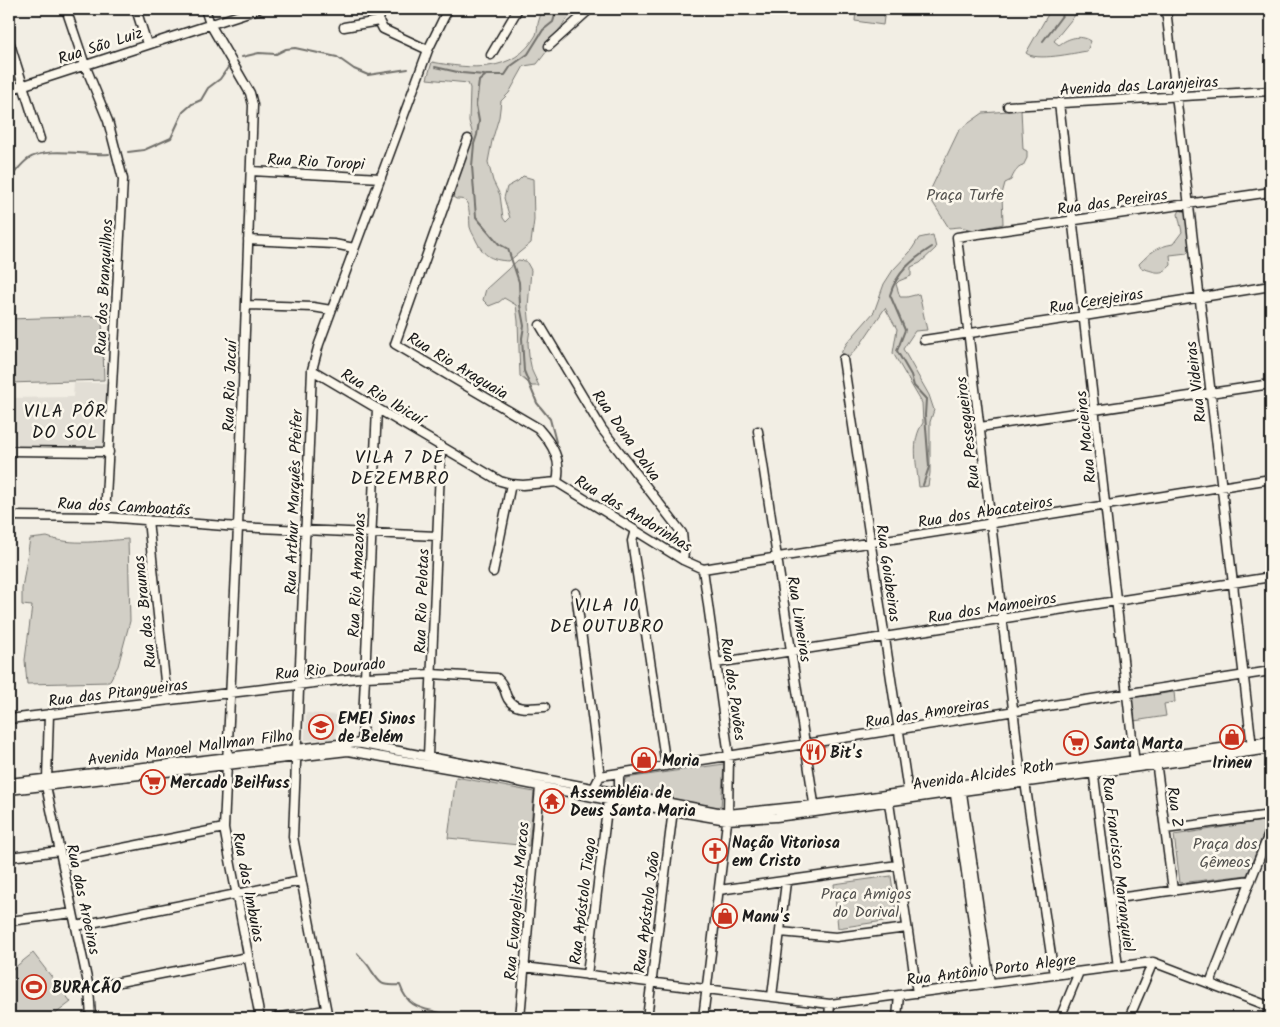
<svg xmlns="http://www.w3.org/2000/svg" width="1280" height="1027" font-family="Kalam,sans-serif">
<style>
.built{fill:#e2ded5}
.green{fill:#d2cfc6;stroke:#777671}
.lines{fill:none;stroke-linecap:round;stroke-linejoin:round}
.stream{stroke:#716f6b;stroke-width:2}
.minor-casing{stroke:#1c1c1c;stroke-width:11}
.minor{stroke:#fbf7ec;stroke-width:8}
.labels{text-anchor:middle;stroke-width:5;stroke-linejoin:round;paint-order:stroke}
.street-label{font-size:16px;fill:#1c1c1c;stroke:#fbf7ec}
.park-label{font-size:16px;fill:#53524f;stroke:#fbf7ec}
.poi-label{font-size:16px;font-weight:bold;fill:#1c1c1c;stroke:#fbf7ec;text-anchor:start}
.neighbourhood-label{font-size:18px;letter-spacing:1px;fill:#1c1c1c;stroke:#fbf7ec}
</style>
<rect width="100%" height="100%" fill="#f2eee4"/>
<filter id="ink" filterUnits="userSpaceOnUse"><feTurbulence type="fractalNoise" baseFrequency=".02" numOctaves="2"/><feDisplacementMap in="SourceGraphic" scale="10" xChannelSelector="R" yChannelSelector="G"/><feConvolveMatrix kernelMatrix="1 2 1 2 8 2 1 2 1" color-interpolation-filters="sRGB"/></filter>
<g filter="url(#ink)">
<!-- built -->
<path class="built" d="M74,383h32v64l-97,-1v-48l64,-1z
M306,713l31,2 -1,24 -31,1z"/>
<!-- green -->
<path class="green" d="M543,9h32l-23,30 -5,12 -10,13 -13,2 -15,27 -8,8 -2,16 -7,24 -4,21 5,19 7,14 3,23 3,4 4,-4 -6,-20 3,-11 11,-6 5,-5 10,3 1,41 -3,23 -22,18c-20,-1 -26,-6 -34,-23 -2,-4 -4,-7 -5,-11 -1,-7 1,-23 -6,-27 -2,-1 -6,-1 -8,-1l-3,-2v-6l20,-56 -4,-14 1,-33 -2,-5 -41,-4 5,-17c38,7 82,12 104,-27 2,-5 1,-10 3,-15 1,-4 3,-8 4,-11z
M856,9h29l-2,16 -28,-4z
M1051,9h29l-26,32 5,4c9,-7 21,-11 32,-4l-4,10c-13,2 -51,11 -61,2z
M1021,110l2,39 4,2v7l-4,8c-6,1 -10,9 -12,14l-6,3 -3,11 1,30 -29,6 -14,-3 -11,1 -21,-33 31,-65 24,-17z
M1180,210l5,2 3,12 1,26 -2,3 -17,2 1,10c-10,12 -17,6 -30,3l-2,-4c12,-12 17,-17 34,-20l9,-12 -4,-18z
M933,235l3,13 -16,15 -9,4v9l-12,5 -3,3 4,13h7l12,-3 8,36 -12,1 -12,18 26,46 5,15 -4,12v51l-2,13 -9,1c-2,-21 -9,-46 4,-64l-1,-20 -29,-50 4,-24 -12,-21 -25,37 -13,14 -6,-3 1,-5 5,-8 27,-31 10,-28 9,-14 17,-18 9,-14z
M518,260l8,1 5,9 -3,37 2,22 -2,14 1,13 3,15 7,15h-7l-12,-10 -2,-55 -2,-16 -12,-7 -5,4 -10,4 -6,-6 3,-11z
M102,316l2,64 -95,3v-64z
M47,537c26,9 54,4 81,2l2,82 -12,45 -9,16 -82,2 -2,-24 7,-54 -10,-1v-16l8,-50z
M1174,692l1,10 -11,2 2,12 -32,5 -3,-23z
M724,764l-3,44 -90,-17 -6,-2 -2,-5 3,-6z
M456,777l78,15 -5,54 -81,-8z
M1269,820l-22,55 -67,8 -6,-48z
M891,876l6,43 -59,9 -4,-44z
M33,953l38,49 -21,16h-41v-46z"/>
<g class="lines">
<!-- stream -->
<path class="stream" d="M1043,41l24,-32
M242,57l17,-4 17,1 10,-5 9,-1 42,9 17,12 14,6 40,-6
M435,67l27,6 22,2
M128,152l16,-2 27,-12 12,-26 9,-8 9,-4 7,-12 12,-9 9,-13
M9,179c6,-6 12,-15 19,-20 19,-13 58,-3 81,-5
M556,442l-6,-23 -13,-16 -13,-32 -2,-33 2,-12 -4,-21 -1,-23 -11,-33 -9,-5 -23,-27 -4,-51 2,-22 3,-9 2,-14 -3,-16 3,-24 7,-6h19l6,-9 17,-12 15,-24 10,-8 4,-13
M923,485l6,-18 -4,-52 1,-16 -12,-13 -3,-11 -14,-24 8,-21 -15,-35c6,-22 23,-36 42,-48
M358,954c4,5 10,10 13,16 10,15 10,16 29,15 10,30 31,21 53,33"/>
<defs>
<path id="minor" d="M66,9l19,56 23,56 15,58 -18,338
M136,9l11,35
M205,9l5,15 40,69 3,12 -15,422 -14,301 36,190
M1166,9l86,738
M379,21l4,8 45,21
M379,21l2,-12
M344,27l35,-6
M9,41l31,98
M549,46l41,-37
M491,55l27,-46
M9,90l249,-81
M1059,103l76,661
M1008,106l263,-15
M468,139l-73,205 143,84c15,17 24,32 19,54
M251,171l130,7
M248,240l86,4 20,4
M246,305l67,2 18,3
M540,325l62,104 80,104 2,19 -1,8
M924,340l160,-24 187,-30
M843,359l65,433
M312,370l188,111 11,3 12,1 34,-3 126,78 20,9
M980,427l291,-43
M758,431l57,379
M9,451l100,1
M9,516l96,1 133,10 199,9
M148,520l19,180
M635,530l-3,11 34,225
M703,569l568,-90
M703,569l26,187 -1,58 -25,204
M493,572l18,-88
M576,593l24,183
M716,663l555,-86
M9,719l356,-42 67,-3 65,4c9,8 6,12 11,21 8,13 24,8 37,8
M362,744l15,-336
M428,756l13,-310
M1156,761l17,129
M1093,768l25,199
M47,779l2,-65
M9,783l338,-40 15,1 366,70 86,-9 457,-64
M46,786l43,202 2,30
M961,786l29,197
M954,788l28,196
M9,790l339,-39 121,21 139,28 119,20 49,-3 39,-5 140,-20 316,-43
M593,792l1,-4 6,-12 671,-105
M619,793v-20
M888,796l29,197
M1165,829l106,-14
M9,857l51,-6
M62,860l162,-32
M719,890l179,-25
M1110,899l141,-19
M9,921l64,-8
M76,926l225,-45
M780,932l56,5 71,-9
M524,967l306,37 323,-42 118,45
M587,975l21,-175
M1054,975l-29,-193 -4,-6 -64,-539 314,-45
M1210,983l61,-154
M89,988l159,-31
M772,996l14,-114
M275,1018l51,-8
M328,1018l-35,-181 19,-467 7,-26 109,-294 20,-41
M520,1018l20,-231
M647,1018l26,-208
M829,1018l1,-14
M897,1018l2,-23
M1060,1018l19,-46
M1129,1018l24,-56
M1266,1018l5,-12"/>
</defs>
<!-- minor casing -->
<use href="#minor" class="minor-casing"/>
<!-- minor -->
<use href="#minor" class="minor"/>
</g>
</g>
<!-- icons -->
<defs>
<symbol id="school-ring" viewBox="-11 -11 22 22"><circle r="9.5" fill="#fbf7ec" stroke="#c8321e" stroke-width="1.5"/><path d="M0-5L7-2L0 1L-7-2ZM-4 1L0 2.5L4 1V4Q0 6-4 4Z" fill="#c8321e"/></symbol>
<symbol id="shop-ring" viewBox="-11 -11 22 22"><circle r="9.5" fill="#fbf7ec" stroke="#c8321e" stroke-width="1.5"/><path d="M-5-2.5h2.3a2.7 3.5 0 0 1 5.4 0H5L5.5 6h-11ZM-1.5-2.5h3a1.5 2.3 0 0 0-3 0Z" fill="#c8321e"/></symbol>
<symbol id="supermarket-ring" viewBox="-11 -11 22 22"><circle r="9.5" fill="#fbf7ec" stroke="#c8321e" stroke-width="1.5"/><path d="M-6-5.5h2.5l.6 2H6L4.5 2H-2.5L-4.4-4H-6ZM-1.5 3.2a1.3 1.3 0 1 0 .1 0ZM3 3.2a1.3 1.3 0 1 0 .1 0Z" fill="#c8321e"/></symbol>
<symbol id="restaurant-ring" viewBox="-11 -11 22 22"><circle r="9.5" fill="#fbf7ec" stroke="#c8321e" stroke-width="1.5"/><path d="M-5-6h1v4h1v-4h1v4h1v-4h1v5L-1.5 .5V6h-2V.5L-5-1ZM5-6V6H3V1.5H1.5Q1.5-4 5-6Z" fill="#c8321e"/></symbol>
<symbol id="temple-ring" viewBox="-11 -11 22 22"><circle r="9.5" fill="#fbf7ec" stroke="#c8321e" stroke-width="1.5"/><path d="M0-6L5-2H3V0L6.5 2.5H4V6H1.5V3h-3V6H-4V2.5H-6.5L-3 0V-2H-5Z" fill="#c8321e"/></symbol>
<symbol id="church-ring" viewBox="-11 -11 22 22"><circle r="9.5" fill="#fbf7ec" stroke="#c8321e" stroke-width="1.5"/><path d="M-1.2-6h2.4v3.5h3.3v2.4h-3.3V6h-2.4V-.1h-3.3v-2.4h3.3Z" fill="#c8321e"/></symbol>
<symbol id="stadium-ring" viewBox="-11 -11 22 22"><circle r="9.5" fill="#fbf7ec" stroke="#c8321e" stroke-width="1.5"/><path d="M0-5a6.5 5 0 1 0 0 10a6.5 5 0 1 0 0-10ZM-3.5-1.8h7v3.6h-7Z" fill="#c8321e"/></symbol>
</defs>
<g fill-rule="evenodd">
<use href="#school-ring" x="307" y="713" width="28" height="28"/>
<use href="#shop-ring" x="1218" y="723" width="28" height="28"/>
<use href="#supermarket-ring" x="1062" y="729" width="28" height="28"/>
<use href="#restaurant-ring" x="799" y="738" width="28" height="28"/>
<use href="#shop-ring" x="630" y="746" width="28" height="28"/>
<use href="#supermarket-ring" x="139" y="768" width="28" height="28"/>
<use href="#temple-ring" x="538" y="787" width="28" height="28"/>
<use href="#church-ring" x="701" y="837" width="28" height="28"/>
<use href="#shop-ring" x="711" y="902" width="28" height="28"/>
<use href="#stadium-ring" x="20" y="973" width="28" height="28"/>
</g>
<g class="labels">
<!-- street labels -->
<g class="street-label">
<text transform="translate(100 45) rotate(-18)" y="6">Rua São Luiz</text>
<text transform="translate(1139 85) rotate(-3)" y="6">Avenida das Laranjeiras</text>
<text transform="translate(316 161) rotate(3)" y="6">Rua Rio Toropi</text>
<text transform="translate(1112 201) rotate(-8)" y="6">Rua das Pereiras</text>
<text transform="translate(103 287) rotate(-87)" y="6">Rua dos Branquilhos</text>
<text transform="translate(1096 300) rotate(-9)" y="6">Rua Cerejeiras</text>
<text transform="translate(458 365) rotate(31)" y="6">Rua Rio Araguaia</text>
<text transform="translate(1195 382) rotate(-97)" y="6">Rua Videiras</text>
<text transform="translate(229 386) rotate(-88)" y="6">Rua Rio Jacuí</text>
<text transform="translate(383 396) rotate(31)" y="6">Rua Rio Ibicuí</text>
<text transform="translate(967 433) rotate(-97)" y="6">Rua Pessegueiros</text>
<text transform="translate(627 435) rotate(55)" y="6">Rua Dona Dalva</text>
<text transform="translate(1085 437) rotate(-96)" y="6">Rua Macieiras</text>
<text transform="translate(293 502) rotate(-88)" y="6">Rua Arthur Marquês Pfeifer</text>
<text transform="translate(124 506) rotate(3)" y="6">Rua dos Camboatãs</text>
<text transform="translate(985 511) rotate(-9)" y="6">Rua dos Abacateiros</text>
<text transform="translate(634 513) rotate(31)" y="6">Rua das Andorinhas</text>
<text transform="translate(889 573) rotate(82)" y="6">Rua Goiabeiras</text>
<text transform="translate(356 575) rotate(-87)" y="6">Rua Rio Amazonas</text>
<text transform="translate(421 601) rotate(-88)" y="6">Rua Rio Pelotas</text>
<text transform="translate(992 607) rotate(-9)" y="6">Rua dos Mamoeiros</text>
<text transform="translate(144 612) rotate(-96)" y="6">Rua das Braunas</text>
<text transform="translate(800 619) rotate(81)" y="6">Rua Limeiras</text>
<text transform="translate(330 668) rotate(-6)" y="6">Rua Rio Dourado</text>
<text transform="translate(734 689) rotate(82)" y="6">Rua dos Pavões</text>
<text transform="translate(118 692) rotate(-7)" y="6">Rua das Pitangueiras</text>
<text transform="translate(927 712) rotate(-9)" y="6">Rua das Amoreiras</text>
<text transform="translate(190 747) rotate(-7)" y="6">Avenida Manoel Mallman Filho</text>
<text transform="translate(983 774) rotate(-8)" y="6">Avenida Alcides Roth</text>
<text transform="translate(1176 807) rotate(82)" y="6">Rua Z</text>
<text transform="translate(1119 864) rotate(83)" y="6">Rua Francisco Marranquiel</text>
<text transform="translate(249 887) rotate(79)" y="6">Rua das Imbuias</text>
<text transform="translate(84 899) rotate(78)" y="6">Rua das Aroeiras</text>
<text transform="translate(516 901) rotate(-85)" y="6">Rua Evangelista Marcos</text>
<text transform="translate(582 901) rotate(-83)" y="6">Rua Apóstolo Tiago</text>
<text transform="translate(646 912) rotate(-83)" y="6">Rua Apóstolo João</text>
<text transform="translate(991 969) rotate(-7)" y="6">Rua Antônio Porto Alegre</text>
</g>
<!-- park labels -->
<g class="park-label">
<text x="965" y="200">Praça Turfe</text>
<text x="1225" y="849">Praça dos<tspan x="1225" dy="18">Gêmeos</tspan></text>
<text x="866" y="899">Praça Amigos<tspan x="866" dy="18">do Dorival</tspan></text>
</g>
<!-- poi labels -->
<g class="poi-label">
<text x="338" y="724">EMEI Sinos<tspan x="338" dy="18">de Belém</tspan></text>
<text x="1094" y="749">Santa Marta</text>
<text x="830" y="758">Bit's</text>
<text x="662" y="766">Moria</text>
<text x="1232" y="768" text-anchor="middle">Irineu</text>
<text x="170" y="788">Mercado Beilfuss</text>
<text x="570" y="798">Assembléia de<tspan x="570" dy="18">Deus Santa Maria</tspan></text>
<text x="732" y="848">Nação Vitoriosa<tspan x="732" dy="18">em Cristo</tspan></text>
<text x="742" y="922">Manu's</text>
<text x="52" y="993">BURACÃO</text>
</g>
<!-- neighbourhood labels -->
<g class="neighbourhood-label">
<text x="65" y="417">VILA PÔR<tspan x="65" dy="21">DO SOL</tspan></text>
<text x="400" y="463">VILA 7 DE<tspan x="400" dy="21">DEZEMBRO</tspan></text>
<text x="607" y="611">VILA 10<tspan x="607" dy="21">DE OUTUBRO</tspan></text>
</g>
</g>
<!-- margin -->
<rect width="1280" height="1027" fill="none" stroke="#fbf7ec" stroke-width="30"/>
<rect x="15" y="15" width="1250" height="997" fill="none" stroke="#1c1c1c" stroke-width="2" filter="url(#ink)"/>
</svg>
